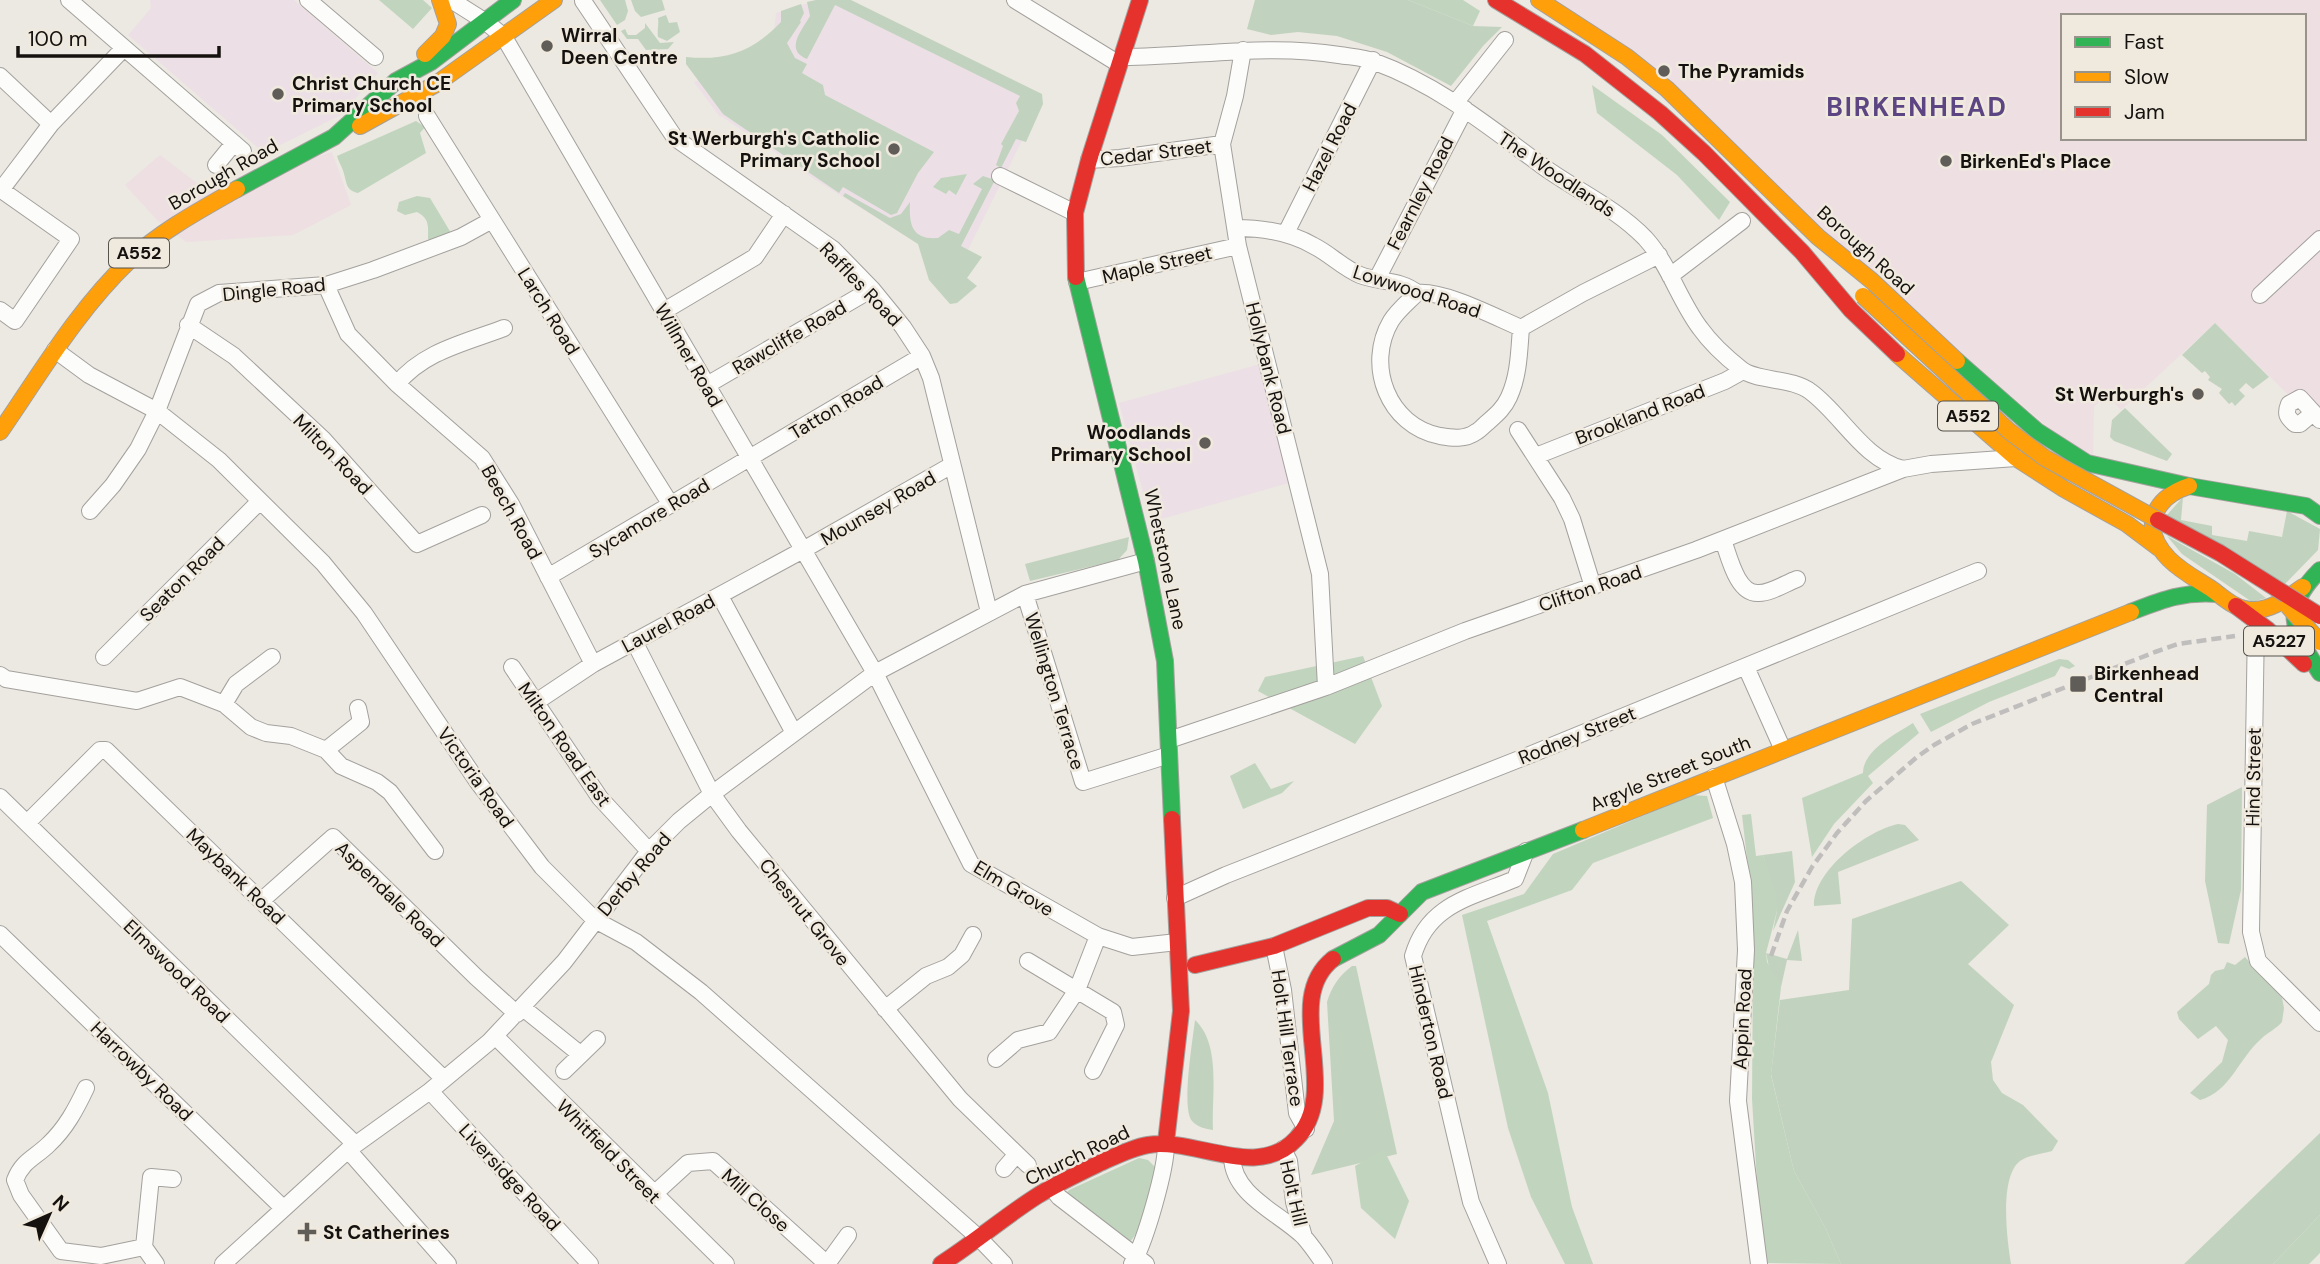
<svg xmlns="http://www.w3.org/2000/svg" width="2320" height="1264" font-family="'DM Sans',sans-serif">
<style>
.commercial{fill:#eedfe3;fill-rule:evenodd}
.education{fill:#ece0e6}
.green{fill:#c1d3be}
.forest{fill:#c1d5be}
.lines{fill:none;stroke-linecap:round;stroke-linejoin:round}
.street-casing{stroke:#a4a19d;stroke-width:18}
.fast-casing{stroke:#a4a19d;stroke-width:18}
.slow-casing{stroke:#a4a19d;stroke-width:18}
.jam-casing{stroke:#a4a19d;stroke-width:18}
.street{stroke:#fcfcfb;stroke-width:16}
.fast{stroke:#30b455;stroke-width:16}
.slow{stroke:#ff9f0a;stroke-width:16}
.jam{stroke:#e5322d;stroke-width:16}
.rail{stroke:#c0bebd;stroke-width:4.5;stroke-dasharray:10 5;stroke-linecap:butt}
.slow-bridge-casing{stroke:#a4a19d;stroke-width:18;stroke-linecap:butt}
.jam-bridge-casing{stroke:#a4a19d;stroke-width:18;stroke-linecap:butt}
.slow-bridge{stroke:#ff9f0a;stroke-width:16}
.jam-bridge{stroke:#e5322d;stroke-width:16}
.poi-dot{fill:#605c58;stroke:#f0e9de;stroke-width:2.5}
.labels{text-anchor:middle;stroke-width:5;stroke-linejoin:round;paint-order:stroke}
.shield{fill:#f0e9de;stroke:#56524c;stroke-width:2}
.shield-label{font-size:18px;font-weight:bold;fill:#14110e}
.poi-label{font-size:19px;font-weight:bold;fill:#14110e;stroke:#f0e9de;text-anchor:start}
.street-label{font-size:19px;fill:#14110e;stroke:#f0e9de}
.district-label{font-size:26px;font-weight:bold;letter-spacing:2px;fill:#5d4583;stroke:#f0e9de}
</style>
<rect width="100%" height="100%" fill="#ece8e2"/>
<!-- commercial -->
<path class="commercial" d="M1551,0h769v426l-105,-103 -94,87 -15,-15 -12,12 -1,48 -31,-16zM2063,16h241v122h-241z
M332,152l19,53 -58,30 -107,7 -28,-21 -33,-36 35,-30 46,35z"/>
<!-- education -->
<path class="education" d="M150,0h144l84,73 -37,42 -77,38 -136,-118 23,-27z
M817,0h25l193,96 1,16 -70,142 -30,1 -120,-75 -95,-64 -1,1 -26,-35 31,-12 49,-39 2,-18z
M1260,364l29,119 -138,39 -32,-119z"/>
<!-- green -->
<path class="green" d="M600,0h25l3,11 -3,9 -8,5z
M631,0h31l3,10 -24,7 -6,-6z
M816,0h35l191,94 1,10 -17,38 -10,-3 -15,29 -5,-3 7,-19 -2,-2 18,-33 -3,-8 4,-7 -185,-91 -28,54c-23,-9 -5,-29 3,-43l-3,-14z
M1255,0h153l65,26 29,1 -19,19 -32,40 -64,-34 -50,-16 -39,-4 -27,3 -24,-6z
M801,4l3,9 -4,8 1,1 -14,21 8,15 12,6 -5,9 21,12 2,10 109,57 -16,21 -21,40 -6,2 -48,-28 -4,6 -116,-79 -37,-50v-7c41,4 67,-6 95,-35v-11z
M666,15l3,8 8,-1 3,10 -13,9 -9,-4c-1,-7 1,-13 0,-19z
M645,23l15,20 14,-1 -6,7 -22,1 -8,-11h-11l-6,-8 4,-2 3,6h8l9,-7z
M983,176l12,4 -34,66 21,11 -15,21 10,8 -20,17 -7,1 -21,-24 -11,-36 -75,-48 2,-3 45,25 11,-4 9,-12c-1,21 1,38 28,36l11,-8 10,4 23,-45 -9,-5z
M2215,323l54,54 -16,12 -7,-6 -7,7 6,6 -10,10 -3,-4 -3,2 -10,-11 3,-4 -14,-9 2,-3 -5,-6 -3,2 -20,-18z
M2125,408l47,46 -5,7 -53,-20 -4,-4 2,-17z
M2183,497l-2,23 31,6v9l35,6 2,-10 33,6 5,-26 33,18 -2,21 -36,37 -115,-72z
M2167,536l68,38 31,24 -14,4 -70,-48z
M1129,537l-2,13 -9,10 -88,21 -5,-17z
M2242,787l-1,103 -12,54 -11,-1 -13,-62 2,-76z
M1898,824l7,1 14,15 -81,32 3,32 -27,2c-1,-35 52,-75 84,-82z
M1792,851l3,31 -22,49 4,-20 -14,-56z
M1961,881l48,44 -41,39 46,41 -23,57 2,18 9,13 21,12 35,36 -6,10c-10,3 -24,4 -32,10 -21,16 -13,79 -9,103h-170l-15,-35 -32,-58 -23,-97 9,-74 69,-10 3,-71z
M1798,930l4,31 -15,-1 -6,27 -11,-15 -4,-19 21,6z
M2245,957l37,41 2,10 -2,14c-6,7 -15,11 -21,17 -22,19 -31,53 -61,61l-10,-7 32,-31 6,-22 -12,-14 -18,13 -19,-20 -2,-7 32,-28 2,-9 4,-4 9,-2 3,-7 8,3z
M1352,966h4l41,188 -86,21 23,-54 -7,-119c5,-16 12,-26 25,-36z
M1195,1020c27,25 16,78 18,110 -7,-1 -16,-3 -21,-9 -11,-13 1,-82 3,-101z
M2320,1133v82l-47,49h-89z"/>
<!-- forest -->
<path class="forest" d="M379,0h44l9,8 -19,21z
M1408,0h55l17,11 -7,15z
M1592,85l70,50 68,67 -11,18 -42,-45 -80,-62z
M416,121l9,6 -5,6 6,20 -68,40c-12,-3 -11,-9 -14,-19 -1,-6 -5,-11 -7,-18z
M967,174l-11,21 -7,-5 -3,4 -13,-7 8,-9z
M417,196l13,2 21,35 -10,3 -8,6 -5,-3c0,-13 2,-20 -11,-27l-12,3 -8,-4 2,-9z
M1363,656l19,50 -27,38 -97,-53 7,-14z
M2059,659l9,1 7,6 -6,3 -8,-3 -6,10 -66,26 -58,30 -11,-18z
M1913,723l6,10 -51,43 5,7 -39,41 -22,33 -10,-59 61,-25c0,-23 33,-39 50,-50z
M1255,763l16,26 23,-8 -12,12 -39,16 -13,-33z
M1692,795l15,1 6,22 -120,45 -21,27 -85,31 61,172 24,114 21,57h-28l-34,-67 -23,-69 -46,-213 62,-21 29,-40z
M1751,814l5,42 7,-1 13,40 1,16 -11,42 1,9 14,25 -10,88 23,96 32,58 15,35 -74,-1 -10,-81 -5,-83 1,-140 -4,-83 -7,-61z
M1384,1150l25,51 -14,38 -34,-31 -6,-42z
M1139,1158l9,2 8,8c-4,17 -14,67 -28,75l-63,-48 4,-5z
M2320,1215v38l-11,11h-36z"/>
<g class="lines">
<defs>
<path id="street" d="M69,0l174,151
M308,0l67,57
M451,0l35,22 18,15 371,636 96,191 127,72 34,11 45,-5
M1015,0l104,64
M583,1l92,137 158,111 39,40 31,38 19,29 9,22 58,234
M1243,50l-8,46 -13,48 16,102 82,328 6,113
M1123,57c72,0 144,-14 216,-2 12,2 25,2 36,7 63,23 113,64 166,103 34,25 74,42 104,73 24,26 34,62 55,90 10,14 27,30 41,41 16,13 51,8 70,23 31,23 52,67 92,77
M0,76l51,48
M1456,102l49,-62
M427,116l244,389
M1089,160l31,-2 102,-14
M216,165l18,-22
M1000,176l75,37
M0,189l71,50 -56,82 -15,-11
M1,190l50,-66 73,-76
M1236,228c27,0 54,4 78,18 16,8 29,22 46,29 18,7 42,5 57,18 27,-3 78,24 104,35 -2,24 -2,47 -12,69 -5,11 -12,17 -21,25 -4,3 -8,8 -12,10 -11,8 -24,6 -36,4 -52,-10 -75,-71 -49,-115 6,-10 17,-19 26,-28
M1286,233l87,-173
M1670,276l72,-55
M1377,279l88,-170
M1077,282l161,-36
M326,285l22,49 49,50 85,74 29,46 82,160
M2260,295l60,-56
M664,311l91,-54 29,-43
M188,325l46,31 89,83 94,105 65,-29
M1521,328l62,-35 76,-38
M55,350l34,25 68,36 62,49 104,103 41,50 113,168 65,86 53,53 41,22 65,50 278,246 25,26
M397,384c27,-33 68,-41 107,-56
M707,385l165,-96
M2313,413l-13,11h-5c-8,-7 -10,-10 -6,-20l11,-6 20,22
M1518,430l44,68 10,21 21,68
M1536,456l189,-75 18,-10
M90,511l23,-26 25,-36 19,-38 41,-107 21,-11 107,-8 47,-15 88,-33 31,-17
M1723,540c6,16 14,55 36,53 12,0 27,-10 38,-14
M548,577l374,-221
M1025,594l58,188 86,-27
M720,596l74,137
M2256,623l-5,309 7,29 62,62
M634,641l78,153 27,37 221,268 68,66
M104,657l156,-156
M512,667l88,131 49,53
M1746,667l37,83
M0,675l6,4 131,22 43,-14 44,17 27,23 15,6 25,3 35,14 15,16 36,16 13,10 45,59
M536,702l57,-38 210,-114 149,-85
M224,704l12,-20 36,-27
M1169,740l157,-53 139,-56 231,-81 207,-81 28,-5 85,-6
M326,750l35,-28 -3,-14
M1714,777l21,67 8,38 3,68 -8,151 21,163
M0,797l355,347
M27,823l73,-73h6l338,329
M1175,898l51,-23 301,-119 451,-185
M261,901l72,-64 143,140 41,37
M0,934l283,274
M1274,946l9,44 14,123 9,16
M1028,961l85,51 3,13 -23,46
M523,1008l57,46
M885,1009l41,-33 22,-9 14,-12 11,-20
M495,1036l231,228
M996,1059l22,-19 31,-8 28,-42 21,-54
M564,1071l33,-32
M86,1088c-10,21 -20,40 -37,56 -14,14 -26,16 -34,36l6,15 40,56 40,5 43,-9
M430,1091l160,173
M1283,1149l6,12 5,41 10,35
M348,1150l100,114
M1232,1157c1,39 48,56 72,80 7,8 14,18 20,27
M1004,1169l12,-14
M1051,1187l8,10 87,67
M653,1195l35,-32 25,-2 114,103 21,-29
M156,1264l-12,-17 7,-70 22,2
M223,1264l125,-114 82,-59 59,-49 75,-80 85,-111 30,-30 33,-27 163,-121 36,-19 114,-60 121,-33
M1132,1264c13,-21 35,-97 34,-122
M1498,1264l-27,-62 -58,-246c15,-52 57,-58 102,-77l11,-28"/>
<path id="fast" d="M237,189l97,-52 62,-56 35,-19 82,-62
M1076,277l70,284 19,100 7,158
M1957,361l80,70 50,32 102,23 117,20 14,10
M2320,570c-41,41 -26,61 0,103
M2131,612c31,-12 53,-21 87,-18
M1333,959l46,-24 43,-43 161,-62"/>
<path id="slow" d="M1539,0l88,57 40,32 151,148 54,44 85,80
M425,54l18,-18 5,-12 -8,-24
M360,126l76,-42 118,-84
M1897,354l119,104 48,31 63,35 32,24
M0,432c40,-58 78,-123 130,-172 31,-29 70,-50 107,-71
M2189,486c-37,12 -49,44 -20,73 13,13 29,21 44,31 13,10 25,21 42,20 19,-1 33,-13 48,-23
M1583,830l548,-218"/>
<path id="jam" d="M1496,0l89,54 75,59 44,40 98,99 49,58 46,44
M1076,277l-1,-64 14,-53 51,-160
M2236,606l32,24 36,34
M1195,965l79,-19 94,-38h19l13,6
M1166,1142l15,-131 -9,-192
M941,1264c33,-21 63,-47 96,-68 19,-12 40,-22 61,-32 16,-7 32,-16 50,-19 47,-8 109,36 148,-6 48,-49 -16,-138 37,-180"/>
</defs>
<!-- street casing -->
<use href="#street" class="street-casing"/>
<!-- fast casing -->
<use href="#fast" class="fast-casing"/>
<!-- slow casing -->
<use href="#slow" class="slow-casing"/>
<!-- jam casing -->
<use href="#jam" class="jam-casing"/>
<!-- street -->
<use href="#street" class="street"/>
<!-- fast -->
<use href="#fast" class="fast"/>
<!-- slow -->
<use href="#slow" class="slow"/>
<!-- jam -->
<use href="#jam" class="jam"/>
<!-- rail -->
<path class="rail" d="M1771,956l16,-45 25,-44 25,-34 29,-32 51,-44 17,-12 38,-21 183,-72 23,-8 57,-8"/>
<defs>
<path id="slow-bridge" d="M1863,296l146,135 36,27 113,62
M2288,606l32,36"/>
<path id="jam-bridge" d="M2158,520l62,33 100,63"/>
</defs>
<!-- slow-bridge casing -->
<use href="#slow-bridge" class="slow-bridge-casing"/>
<!-- jam-bridge casing -->
<use href="#jam-bridge" class="jam-bridge-casing"/>
<!-- slow-bridge -->
<use href="#slow-bridge" class="slow-bridge"/>
<!-- jam-bridge -->
<use href="#jam-bridge" class="jam-bridge"/>
</g>
<!-- markers -->
<g class="poi-dot">
<circle cx="547" cy="46" r="7"/>
<circle cx="1664" cy="71" r="7"/>
<circle cx="278" cy="94" r="7"/>
<circle cx="894" cy="149" r="7"/>
<circle cx="1946" cy="161" r="7"/>
<circle cx="2198" cy="394" r="7"/>
<circle cx="1205" cy="443" r="7"/>
<rect x="2069" y="675" width="18" height="18" rx="3.5"/>
<path d="M303.5 1221.5h7v7h7v7h-7v7h-7v-7h-7v-7h7z"/>
</g>
<g class="labels">
<!-- shield labels -->
<g class="shield">
<rect x="109" y="238.5" width="60" height="29" rx="5"/>
<rect x="1938" y="401.5" width="60" height="29" rx="5"/>
<rect x="2244" y="626.5" width="70" height="29" rx="5"/>
</g>
<g class="shield-label">
<text x="139" y="259">A552</text>
<text x="1968" y="422">A552</text>
<text x="2279" y="647">A5227</text>
</g>
<!-- poi labels -->
<g class="poi-label">
<text x="561" y="42">Wirral<tspan x="561" dy="22">Deen Centre</tspan></text>
<text x="1678" y="78">The Pyramids</text>
<text x="292" y="90">Christ Church CE<tspan x="292" dy="22">Primary School</tspan></text>
<text x="880" y="145" text-anchor="end">St Werburgh's Catholic<tspan x="880" dy="22">Primary School</tspan></text>
<text x="1960" y="168">BirkenEd's Place</text>
<text x="2184" y="401" text-anchor="end">St Werburgh's</text>
<text x="1191" y="439" text-anchor="end">Woodlands<tspan x="1191" dy="22">Primary School</tspan></text>
<text x="2094" y="680">Birkenhead<tspan x="2094" dy="22">Central</tspan></text>
<text x="323" y="1239">St Catherines</text>
</g>
<!-- street labels -->
<g class="street-label">
<text transform="translate(1329 147) rotate(-63)" y="7">Hazel Road</text>
<text transform="translate(1156 152) rotate(-7)" y="7">Cedar Street</text>
<text transform="translate(223 174) rotate(-30)" y="7">Borough Road</text>
<text transform="translate(1557 174) rotate(34)" y="7">The Woodlands</text>
<text transform="translate(1420 193) rotate(-63)" y="7">Fearnley Road</text>
<text transform="translate(1866 250) rotate(42)" y="7">Borough Road</text>
<text transform="translate(1157 264) rotate(-13)" y="7">Maple Street</text>
<text transform="translate(861 284) rotate(46)" y="7">Raffles Road</text>
<text transform="translate(274 289) rotate(-6)" y="7">Dingle Road</text>
<text transform="translate(1417 291) rotate(18)" y="7">Lowwood Road</text>
<text transform="translate(549 311) rotate(58)" y="7">Larch Road</text>
<text transform="translate(789 337) rotate(-30)" y="7">Rawcliffe Road</text>
<text transform="translate(689 355) rotate(60)" y="7">Willmer Road</text>
<text transform="translate(1269 368) rotate(76)" y="7">Hollybank Road</text>
<text transform="translate(836 407) rotate(-31)" y="7">Tatton Road</text>
<text transform="translate(1640 414) rotate(-21)" y="7">Brookland Road</text>
<text transform="translate(333 454) rotate(46)" y="7">Milton Road</text>
<text transform="translate(878 508) rotate(-30)" y="7">Mounsey Road</text>
<text transform="translate(512 512) rotate(61)" y="7">Beech Road</text>
<text transform="translate(649 518) rotate(-31)" y="7">Sycamore Road</text>
<text transform="translate(1166 559) rotate(78)" y="7">Whetstone Lane</text>
<text transform="translate(182 579) rotate(-45)" y="7">Seaton Road</text>
<text transform="translate(1590 588) rotate(-19)" y="7">Clifton Road</text>
<text transform="translate(668 623) rotate(-28)" y="7">Laurel Road</text>
<text transform="translate(1055 691) rotate(73)" y="7">Wellington Terrace</text>
<text transform="translate(1577 735) rotate(-22)" y="7">Rodney Street</text>
<text transform="translate(565 744) rotate(55)" y="7">Milton Road East</text>
<text transform="translate(1670 773) rotate(-22)" y="7">Argyle Street South</text>
<text transform="translate(476 777) rotate(55)" y="7">Victoria Road</text>
<text transform="translate(2253 777) rotate(-89)" y="7">Hind Street</text>
<text transform="translate(634 874) rotate(-50)" y="7">Derby Road</text>
<text transform="translate(236 876) rotate(44)" y="7">Maybank Road</text>
<text transform="translate(1014 888) rotate(31)" y="7">Elm Grove</text>
<text transform="translate(390 894) rotate(44)" y="7">Aspendale Road</text>
<text transform="translate(805 912) rotate(51)" y="7">Chesnut Grove</text>
<text transform="translate(177 971) rotate(44)" y="7">Elmswood Road</text>
<text transform="translate(1742 1019) rotate(-87)" y="7">Appin Road</text>
<text transform="translate(1431 1032) rotate(77)" y="7">Hinderton Road</text>
<text transform="translate(1288 1038) rotate(82)" y="7">Holt Hill Terrace</text>
<text transform="translate(142 1071) rotate(44)" y="7">Harrowby Road</text>
<text transform="translate(609 1151) rotate(45)" y="7">Whitfield Street</text>
<text transform="translate(1077 1155) rotate(-26)" y="7">Church Road</text>
<text transform="translate(510 1177) rotate(47)" y="7">Liversidge Road</text>
<text transform="translate(1294 1193) rotate(77)" y="7">Holt Hill</text>
<text transform="translate(756 1200) rotate(42)" y="7">Mill Close</text>
</g>
<!-- district labels -->
<g class="district-label">
<text x="1917" y="116">BIRKENHEAD</text>
</g>
</g>
<!-- legend -->
<rect x="2061" y="14" width="245" height="126" fill="#f0e9de" stroke="#98938b" stroke-width="2"/>
<rect x="2075" y="37" width="35" height="10" fill="#30b455" stroke="#98938b" stroke-width="2"/>
<text x="2124" y="49" font-size="21" fill="#14110e">Fast</text>
<rect x="2075" y="72" width="35" height="10" fill="#ff9f0a" stroke="#98938b" stroke-width="2"/>
<text x="2124" y="84" font-size="21" fill="#14110e">Slow</text>
<rect x="2075" y="107" width="35" height="10" fill="#e5322d" stroke="#98938b" stroke-width="2"/>
<text x="2124" y="119" font-size="21" fill="#14110e">Jam</text>
<!-- north arrow -->
<g transform="translate(49 1215) rotate(45)" stroke="#f0e9de" stroke-width="5" paint-order="stroke">
<path d="M0-5L12 26L0 18L-12 26Z" fill="#14110e"/>
<text y="-10" font-size="19" font-weight="bold" text-anchor="middle" fill="#14110e">N</text>
</g>
<!-- scale -->
<path d="M18 46v10h201v-10" fill="none" stroke="#14110e" stroke-width="3.5"/>
<text x="28" y="46" font-size="21" fill="#14110e" stroke="#f0e9de" stroke-width="5" paint-order="stroke">100 m</text>
</svg>
